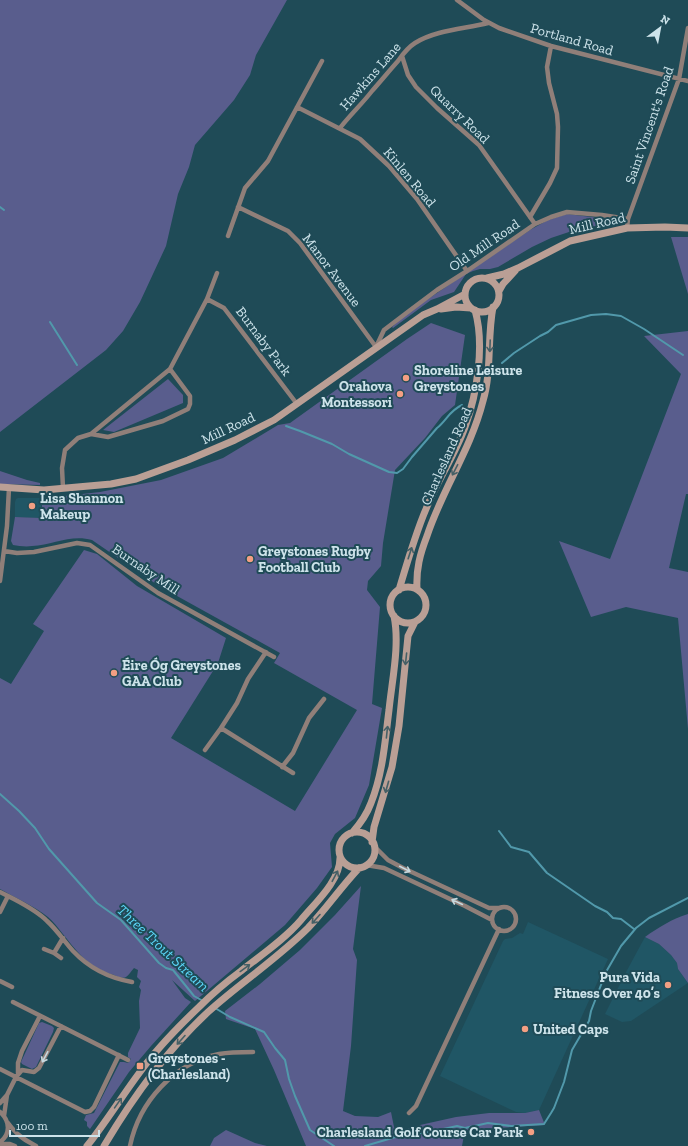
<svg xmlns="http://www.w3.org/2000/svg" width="688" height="1146" font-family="'Zilla Slab',serif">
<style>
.built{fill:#205665}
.green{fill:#595d8d}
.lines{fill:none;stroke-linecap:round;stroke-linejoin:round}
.stream{stroke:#5199ab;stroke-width:2}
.minor{stroke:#907f79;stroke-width:4.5}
.secondary{stroke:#ba9f95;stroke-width:7}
.oneway{stroke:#466066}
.oneway2{stroke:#c7d9df}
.poi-dot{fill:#f39f83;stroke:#1f4b57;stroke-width:1.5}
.labels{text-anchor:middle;stroke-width:4;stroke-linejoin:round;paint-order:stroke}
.street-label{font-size:14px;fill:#cde3ea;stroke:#1f4b57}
.poi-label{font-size:14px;font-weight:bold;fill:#cde3ea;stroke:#1f4b57;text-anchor:start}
.water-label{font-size:15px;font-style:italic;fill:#5bd7f9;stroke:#1f4b57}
</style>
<rect width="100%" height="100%" fill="#1f4b57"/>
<!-- built -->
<path class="built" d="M18,498h24l-1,13 1,7 -27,-1v-15l1,-3z
M528,922l80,37 -69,151 -14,3 -9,-1 -76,-36 63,-135 2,-2 7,-1 8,-5 3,1z
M645,937l14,7 12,11 6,8 1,6 10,14 -57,38 -9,1 -17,-8 20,-40z"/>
<!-- green -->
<path class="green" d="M0,0h287l-31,55 -6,20 -16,25 -39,45 -6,22 -11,27 -12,52 -26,56 -17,29 -17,19 -106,82z
M567,214l49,6 -2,2 -42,9 -21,7 -19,9 -34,20 -8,2h-10l-7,2 -7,3 -12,18 -23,8 -38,28 -1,-1 14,-13 124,-84 18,-10z
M671,237h17v57z
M431,323l34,12 -10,70 -13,11 -17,22 -30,32 -12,73 -2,23 -13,15 -1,9 13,17 -8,97 10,4 -13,77 -14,33 -20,16 -5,9 2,24 -15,21 -32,37 -90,76 -23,-21 13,18 6,4 -40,44 -22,26 -39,57 -3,-3v-4l-3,-2 2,-5 8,-2 26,-51h4l4,1 3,-4 -3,-2v-4l12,-25 -1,-27 2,-11 -2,-3 2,-6 -4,-4 1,-7 -4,-2c-3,3 -5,7 -8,9 -4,2 -8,0 -12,-2 -15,-4 -28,-13 -38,-25 -10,-11 -17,-23 -28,-33 -14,-11 -32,-19 -48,-28v-211l11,6 33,-53 -11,-7 51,-74 13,4 40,32 89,52 -8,25 -47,75 124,73 62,-101 -83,-47 6,-10 -121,-67 -67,-46c-21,-6 -39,5 -60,6 -6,1 -13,0 -19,-1l-2,-4 4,-24 27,1v-20l13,-1 45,-5 61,-12 62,-22 55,-33 12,-2 117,-84z
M688,331v163h-2l-17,74 19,4v157l-10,-111 -52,-11 -35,10 -32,-76 51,18 71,-185 -37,-38z
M168,379l15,16v8l-69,29 -11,-2z
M0,471l27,9 13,3v2l-40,-1z
M361,886l-8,63 4,11 -6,86 -8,65 12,5 23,1 13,-5 3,15 12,2 14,-4 36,-8 33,-4h36l14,-3 6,15 -80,5 -3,16h-156l-32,-76 -19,-41 -29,-10 -1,-8 35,-27 40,-34 35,-35z
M688,914v69l-10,-14 -1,-6 -6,-8 -12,-11 -14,-7c14,-10 27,-18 43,-23z
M42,1022l10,4 2,2 -1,4 -17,35 -4,2 -10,-5 -1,-2 18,-39z
M226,1130l29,13 12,3h-57l4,-8z"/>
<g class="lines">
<!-- stream -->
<path class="stream" d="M0,207l4,3
M50,322l27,43
M502,363l12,-10 26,-17 8,-4 8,-7 35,-10 15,-1 15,2 23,13 39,26
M286,426l14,5 32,13 17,10 40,18 8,1 6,-4 9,-12 25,-29c10,-8 12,-17 25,-23
M0,794l19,17 16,17 14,21 48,54 24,17 38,43 7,5 7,2 21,26 9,5
M499,831l12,16 18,5 18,21 48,33 12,6 6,6 8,1 13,10
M215,1008l15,9 34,15 11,16 10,12 4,19 6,17 15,34 24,16
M365,1146l34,-10 31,-4 27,-6 8,2 23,-5 23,3 33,-2 7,-11 3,-5 10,-26 8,-32 17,-29 2,-10 15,-39 15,-26 15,-18 13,-10 39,-20"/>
<!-- minor -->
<path class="minor" d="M457,0l27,20 15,8 52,18 137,35
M402,56l6,19 8,12 21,21 42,37 56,79
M297,107l63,32 29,27 28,33 50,72
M340,128c10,-13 22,-24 32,-37 9,-10 17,-20 26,-30 5,-7 9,-13 17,-18 21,-13 49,-14 73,-20
M238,207l50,24 12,12 76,104 8,-17 25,-19 28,-21 30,-19 68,-47 16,-7 16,-5 35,3 26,4
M530,217l20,-34 7,-15 1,-41 -1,-13 -8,-31 -2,-16 4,-21
M627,228l1,-9 51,-140 9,-51
M228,236l17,-48 23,-27 54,-100
M207,299l17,9 73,96
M91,434l17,3 55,-16 25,-12 2,-5v-8l-20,-27
M63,488l-1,-20 3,-18 13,-12 13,-4 79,-65 37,-70 10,-26
M4,551l13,2 17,-1 43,-9 13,2 68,48 116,64
M0,581l7,-55 2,-38
M221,728l72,45
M205,750l16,-22 16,-25 11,-24 18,-27
M282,767l11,-14 16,-35 15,-19
M374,846l14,14 15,8 86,40h11
M366,865l18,3 81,38 27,14
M0,892l8,4
M492 919a12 12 0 1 1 24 0a12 12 0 1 1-24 0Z
M0,912l8,-16c13,7 28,14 39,25 10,9 17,20 26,30 16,17 36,27 59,31
M44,949l10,4 9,-15
M54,953l7,5
M0,981l12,6
M13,1002l115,58
M0,1069l85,43 5,-1 4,-4 25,-52
M18,1073v-10l4,-12 18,-35
M0,1103l7,-8 9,-18 6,-7 12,2 5,-4 22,-42
M0,1112c10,9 11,22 0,30
M409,1113l7,-7 83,-177
M4,1116l3,-21
M8,1123c9,12 15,16 28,23
M0,1144h10l5,2
M130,1146c9,-44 44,-83 89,-92 11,-2 23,-2 34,-2"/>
<!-- secondary -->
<path class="secondary" d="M465 295a17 17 0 1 1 34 0a17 17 0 1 1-34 0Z
M487,278l17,-4 14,-6 52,-27 57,-13 38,-1 23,1
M499,291l4,-7 12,-13
M441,309l15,-2 15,1
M0,487l44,3 67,-6 25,-5 52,-19 47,-20 39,-20 149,-105 14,-6 28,-15
M390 605a18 18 0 1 1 36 0a18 18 0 1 1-36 0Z
M417,589c-1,-20 3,-35 10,-53 15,-46 44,-87 56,-135 9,-30 4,-63 10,-94
M399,590c8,-27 16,-55 27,-81 11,-28 29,-54 39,-82 12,-33 20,-82 10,-117
M339 850a18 18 0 1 1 36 0a18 18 0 1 1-36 0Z
M352,833c8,-9 15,-19 19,-30 12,-30 14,-62 18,-93 3,-30 11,-65 5,-94
M372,842l2,-15 18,-60 7,-41 9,-90 7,-14
M87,1146c19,-24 35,-50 53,-74 17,-24 38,-45 59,-65 13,-13 27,-25 42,-36 20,-16 43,-31 60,-51 14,-17 39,-39 39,-62
M104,1146c29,-49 62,-95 104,-134 32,-29 69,-53 100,-84 18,-19 33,-41 51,-60"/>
</g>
<!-- one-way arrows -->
<defs><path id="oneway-shaft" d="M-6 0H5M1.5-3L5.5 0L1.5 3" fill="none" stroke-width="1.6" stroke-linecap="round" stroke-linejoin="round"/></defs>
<g class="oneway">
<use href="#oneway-shaft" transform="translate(490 346) rotate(92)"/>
<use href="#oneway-shaft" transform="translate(455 470) rotate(117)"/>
<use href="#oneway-shaft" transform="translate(410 553) rotate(-72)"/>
<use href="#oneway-shaft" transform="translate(406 659) rotate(96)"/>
<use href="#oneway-shaft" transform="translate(387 732) rotate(-84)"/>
<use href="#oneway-shaft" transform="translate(387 787) rotate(106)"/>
<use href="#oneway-shaft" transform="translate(335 876) rotate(-62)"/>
<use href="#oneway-shaft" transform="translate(316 919) rotate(132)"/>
<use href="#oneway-shaft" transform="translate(245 968) rotate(-36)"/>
<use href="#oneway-shaft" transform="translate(181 1040) rotate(132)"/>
<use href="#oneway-shaft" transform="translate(118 1103) rotate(-55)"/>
</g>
<g class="oneway2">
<use href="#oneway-shaft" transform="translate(405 869) rotate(27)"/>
<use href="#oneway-shaft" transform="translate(457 902) rotate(-155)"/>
<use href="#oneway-shaft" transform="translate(45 1057) rotate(118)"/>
</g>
<!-- markers -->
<g class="poi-dot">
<circle cx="406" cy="378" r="4"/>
<circle cx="400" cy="394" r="4"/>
<circle cx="32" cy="506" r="4"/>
<circle cx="250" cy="559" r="4"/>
<circle cx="114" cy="673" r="4"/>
<circle cx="668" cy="985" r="4"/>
<circle cx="525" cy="1029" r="4"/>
<rect x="136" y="1062" width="8" height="8" rx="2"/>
<circle cx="531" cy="1132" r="4"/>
</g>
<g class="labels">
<!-- street labels -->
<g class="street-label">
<text transform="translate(572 39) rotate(16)" y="5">Portland Road</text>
<text transform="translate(370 76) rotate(-49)" y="5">Hawkins Lane</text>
<text transform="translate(460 114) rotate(44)" y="5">Quarry Road</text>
<text transform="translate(649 125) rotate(-71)" y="5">Saint Vincent's Road</text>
<text transform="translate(410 177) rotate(50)" y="5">Kinlen Road</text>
<text transform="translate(597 223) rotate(-13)" y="5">Mill Road</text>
<text transform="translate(484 245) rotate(-34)" y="5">Old Mill Road</text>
<text transform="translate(332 270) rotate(53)" y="5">Manor Avenue</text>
<text transform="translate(264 341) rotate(53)" y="5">Burnaby Park</text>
<text transform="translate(228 428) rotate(-25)" y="5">Mill Road</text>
<text transform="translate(446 456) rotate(-66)" y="5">Charlesland Road</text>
<text transform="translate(146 569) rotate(34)" y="5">Burnaby Mill</text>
</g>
<!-- poi labels -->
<g class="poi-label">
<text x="414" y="375">Shoreline Leisure<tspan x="414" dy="16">Greystones</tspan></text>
<text x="392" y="391" text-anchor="end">Orahova<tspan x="392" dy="16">Montessori</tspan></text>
<text x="40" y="503">Lisa Shannon<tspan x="40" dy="16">Makeup</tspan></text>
<text x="258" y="556">Greystones Rugby<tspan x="258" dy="16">Football Club</tspan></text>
<text x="122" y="670">Éire Óg Greystones<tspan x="122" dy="16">GAA Club</tspan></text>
<text x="660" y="982" text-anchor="end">Pura Vida<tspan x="660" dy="16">Fitness Over 40’s</tspan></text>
<text x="533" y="1034">United Caps</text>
<text x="148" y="1063">Greystones -<tspan x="148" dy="16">(Charlesland)</tspan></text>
<text x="523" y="1137" text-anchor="end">Charlesland Golf Course Car Park</text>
</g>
<!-- water labels -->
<g class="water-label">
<text transform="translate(163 948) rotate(43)" y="5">Three Trout Stream</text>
</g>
</g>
<!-- north arrow -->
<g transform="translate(660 28) rotate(32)" stroke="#1f4b57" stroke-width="3" paint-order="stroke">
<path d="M0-3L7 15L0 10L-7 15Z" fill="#cde3ea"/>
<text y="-6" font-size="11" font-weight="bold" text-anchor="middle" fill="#cde3ea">N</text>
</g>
<!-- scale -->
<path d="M10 1130v6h89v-6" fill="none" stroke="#cde3ea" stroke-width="2"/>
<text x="16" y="1130" font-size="12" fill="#cde3ea" stroke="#1f4b57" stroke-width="3" paint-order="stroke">100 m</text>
</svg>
